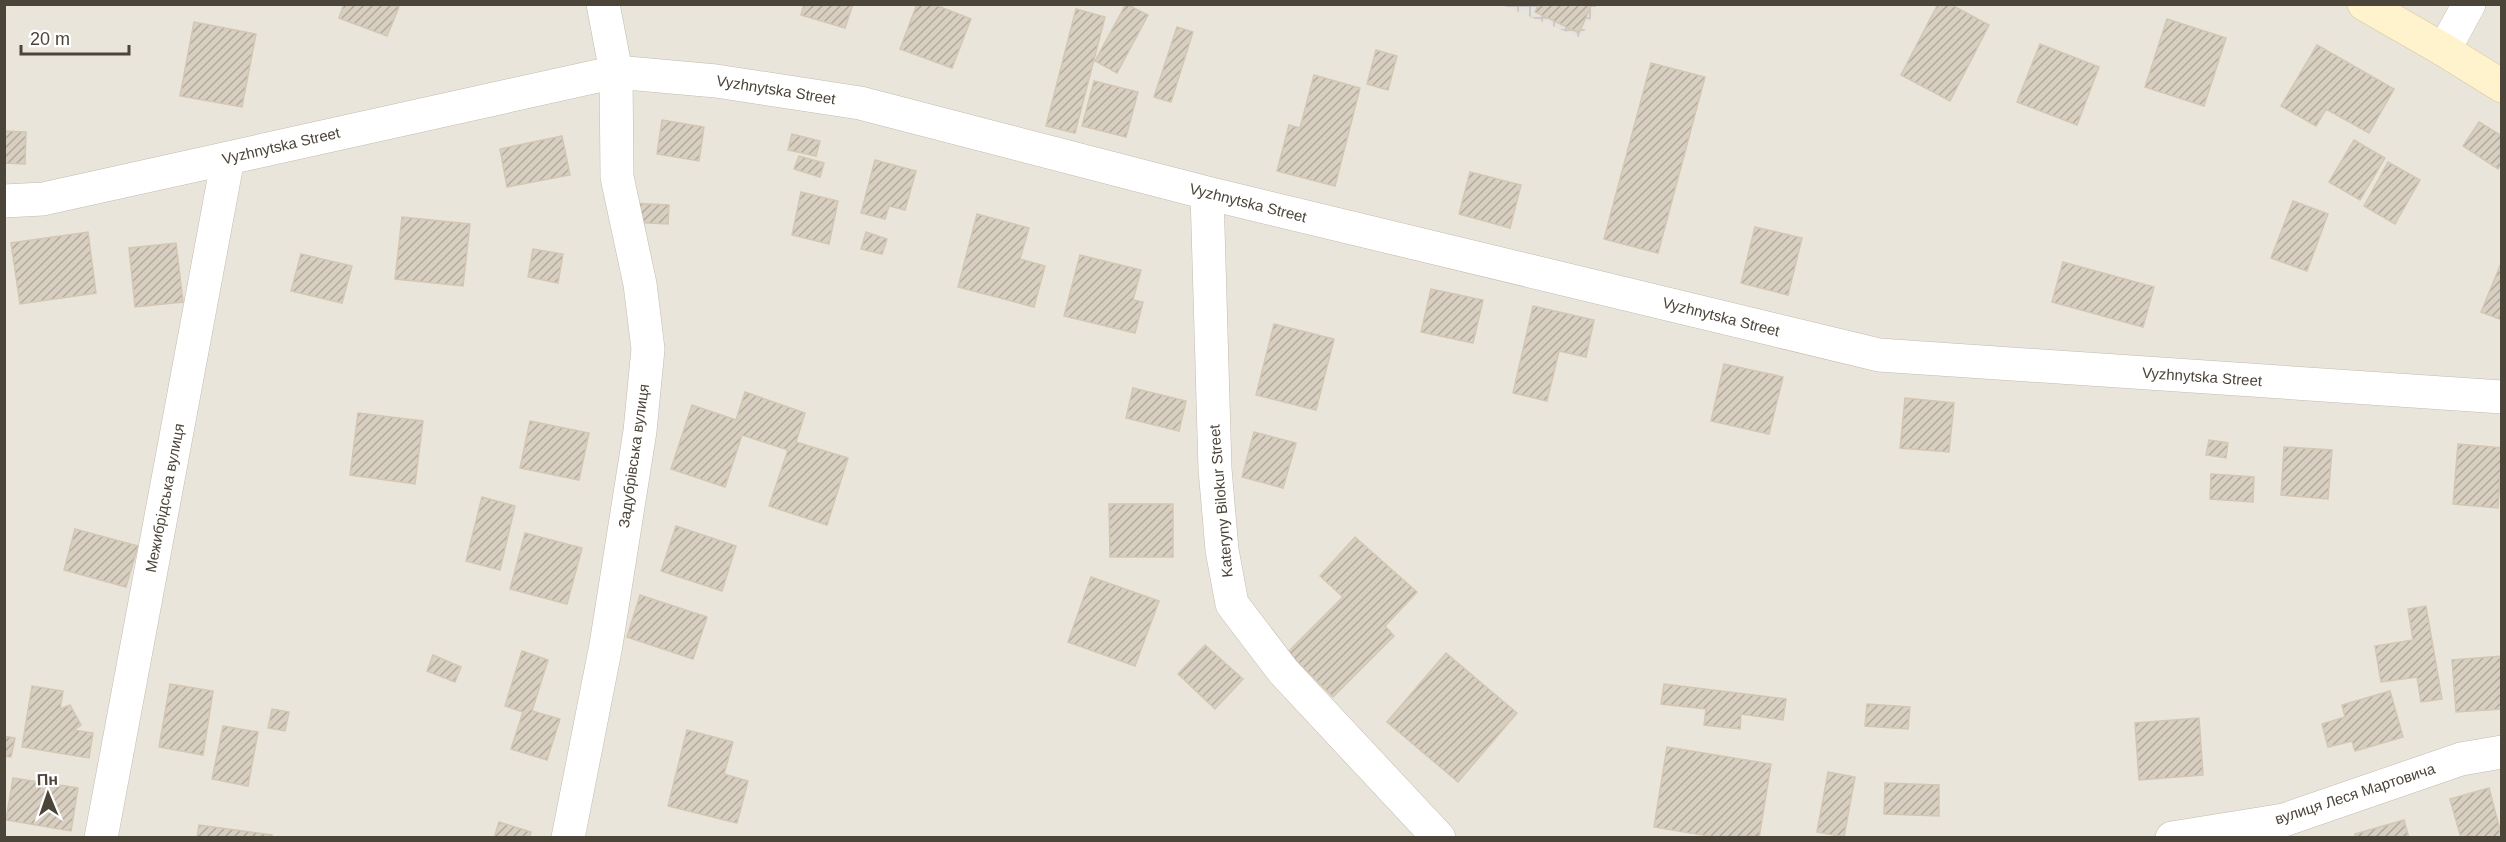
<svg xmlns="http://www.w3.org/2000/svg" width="2506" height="842" font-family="Arial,sans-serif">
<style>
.residential{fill:#eae5da}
.industrial{fill:url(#industrial-grid)}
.building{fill:url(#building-hatch);stroke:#d3c7b4;stroke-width:1.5}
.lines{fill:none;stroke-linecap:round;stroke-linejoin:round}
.street-casing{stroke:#c2bbae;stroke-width:34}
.secondary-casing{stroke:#d6c79b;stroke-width:34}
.street{stroke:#fff;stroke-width:33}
.secondary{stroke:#fff3cd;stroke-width:33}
.labels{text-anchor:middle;stroke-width:6;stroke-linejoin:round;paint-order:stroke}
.street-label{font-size:15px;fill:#4b4439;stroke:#fff}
</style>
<defs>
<pattern id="industrial-grid" width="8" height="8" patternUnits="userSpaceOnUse" patternTransform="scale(1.5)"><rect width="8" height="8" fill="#e6e2dd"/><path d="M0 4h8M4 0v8" fill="none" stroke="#c7c3be"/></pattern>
<pattern id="building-hatch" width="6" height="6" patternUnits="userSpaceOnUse" patternTransform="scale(1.5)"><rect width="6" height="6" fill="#d8cfc1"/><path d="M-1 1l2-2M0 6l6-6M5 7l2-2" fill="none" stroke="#b1aa9e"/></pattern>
</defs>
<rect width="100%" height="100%" fill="#f6f3ec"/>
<!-- residential -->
<path class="residential" d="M1502,4l79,34 16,-34 904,1v832l-2496,1v-833z"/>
<!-- industrial -->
<path class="industrial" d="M1502,5h95l-16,33z"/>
<!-- building -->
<path class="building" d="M344,4h48l7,3 -12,29 -48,-18z
M804,4h49l-8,24 -44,-13z
M917,4h16l38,15 -19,49 -52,-19z
M1126,4l22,11 -31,58 -22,-12z
M1539,4h53l-13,29 -44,-21z
M1938,4h12l39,21 -39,76 -49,-26z
M1076,9l29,8 -30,116 -29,-7z
M2167,19l59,19 -22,68 -59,-19z
M194,22l62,12 -14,73 -62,-11z
M1177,27l16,5 -22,70 -17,-5z
M2040,44l59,23 -22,58 -60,-23z
M2317,45l77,44 -25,44 -43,-24 -10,17 -35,-20z
M1376,50l21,6 -9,34 -21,-6z
M1651,63l54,14 -47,176 -54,-14z
M1314,75l46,13 -25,98 -58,-15 12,-46 11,3z
M1094,81l44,11 -12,45 -44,-11z
M662,120l42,7 -5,34 -42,-7z
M2479,122l23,14v27l-4,6 -35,-23z
M4,131l22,1 -1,32 -21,-1z
M792,134l28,7 -4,15 -28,-6z
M562,136l8,39 -63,12 -7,-38z
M2354,140l31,18 -25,42 -31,-18z
M799,156l25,7 -4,14 -26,-8z
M875,160l41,11 -11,39 -16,-4 -4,13 -24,-6z
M2388,162l32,18 -25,44 -31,-18z
M1470,172l51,13 -11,43 -51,-14z
M801,192l37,9 -9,43 -37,-9z
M2293,201l35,13 -21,57 -36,-13z
M631,203l38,2 -1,19 -38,-2z
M977,214l52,14 -9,31 25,7 -11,41 -76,-20z
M402,217l68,7 -7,62 -68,-7z
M1755,227l47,11 -14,57 -47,-12z
M88,232l8,61 -76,11 -9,-61z
M866,232l21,7 -5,15 -21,-5z
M176,243l7,59 -48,5 -6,-59z
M533,249l30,5 -5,29 -30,-6z
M301,254l51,12 -10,37 -51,-12z
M1080,255l61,15 -8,30 10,2 -8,31 -71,-17z
M2502,261v59l-21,-8z
M2063,262l91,25 -11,40 -91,-25z
M1431,289l52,11 -10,43 -52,-11z
M1533,306l61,14 -8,37 -27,-6 -12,50 -34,-8z
M1274,324l60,15 -18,71 -60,-15z
M1724,364l59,13 -14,57 -58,-13z
M1133,388l53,13 -7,30 -53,-13z
M745,392l60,21 -9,29 52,16 -21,67 -58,-19 19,-56 -46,-15 -17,52 -54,-18 21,-64 44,15z
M1905,398l49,5 -5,49 -49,-4z
M358,413l65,8 -8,63 -65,-9z
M530,421l59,12 -10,47 -59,-12z
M1254,432l42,11 -13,45 -41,-11z
M2209,440l19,3 -2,15 -20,-3z
M2458,444l44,4 -4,60 -45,-4z
M2284,447l48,3 -4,49 -47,-4z
M2211,474l43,3 -1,25 -43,-3z
M482,497l33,9 -15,64 -34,-9z
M1109,504h64v53h-63z
M676,526l60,20 -14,45 -61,-20z
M75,529l63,17 -12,41 -62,-17z
M525,533l57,15 -15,56 -57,-15z
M1355,537l62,55 -32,34 9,10 -61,61 -45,-45 55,-55 -23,-21z
M1091,577l68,24 -24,65 -67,-24z
M640,595l67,22 -14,42 -66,-22z
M2426,606l16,93 -21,3 -4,-25 -36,5 -6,-36 38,-6 -5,-31z
M1205,645l38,34 -28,30 -37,-35z
M522,651l26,9 -16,51 28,8 -13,41 -36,-11 12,-37 -18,-6z
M1446,653l71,60 -59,69 -71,-60z
M433,655l28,12 -6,15 -28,-11z
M2502,656v53l-46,3 -4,-52z
M170,684l43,7 -10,64 -44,-8z
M1664,684l122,15 -3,21 -42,-6 -1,15 -36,-4 2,-16 -45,-5z
M32,686l31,5 -3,18 10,-4 11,20 -7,5 19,3 -4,25 -67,-11z
M2390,691l13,46 -48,14 -3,-10 -24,6 -6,-23 23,-7 -3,-12z
M1867,704l43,3 -2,22 -43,-3z
M272,709l17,3 -4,19 -17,-3z
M2199,718l4,57 -64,5 -4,-57z
M223,726l35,6 -10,54 -36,-7z
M687,730l46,12 -9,32 24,7 -11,42 -69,-17z
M4,736l11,2 -4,19 -7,-1z
M1667,747l104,17 -12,74h-39l-66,-11z
M1828,772l27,5 -11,60 -27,-5z
M13,778l65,10 -7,43 -65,-11z
M1885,783l54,2v31l-55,-2z
M2489,788l13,50h-41l-11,-39z
M2404,820l5,18h-53l-1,-4z
M499,822l32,10 -2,6h-35z
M199,825l73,10v3h-75z"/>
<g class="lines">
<defs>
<path id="street" d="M2444,50l25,-46
M1207,193l8,276 7,81 10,54 51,67 156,167
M4,201l39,-2 573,-127 100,9 144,22 347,90 672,162 623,42
M101,838l127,-680
M568,838l38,-193 34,-214 8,-82 -8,-65 -23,-107 -1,-105 -13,-68
M2172,838l112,-18 177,-61 41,-7"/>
<path id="secondary" d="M2364,4l80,46 58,36"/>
</defs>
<!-- street casing -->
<use href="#street" class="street-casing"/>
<!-- secondary casing -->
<use href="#secondary" class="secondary-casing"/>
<!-- street -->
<use href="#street" class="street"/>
<!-- secondary -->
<use href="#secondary" class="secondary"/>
</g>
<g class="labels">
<!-- street labels -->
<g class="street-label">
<text transform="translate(776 90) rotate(9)" y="5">Vyzhnytska Street</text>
<text transform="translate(281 146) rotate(-13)" y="5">Vyzhnytska Street</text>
<text transform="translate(1248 203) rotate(14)" y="5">Vyzhnytska Street</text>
<text transform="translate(1721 317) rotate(14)" y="5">Vyzhnytska Street</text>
<text transform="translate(2202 377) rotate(4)" y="5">Vyzhnytska Street</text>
<text transform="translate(634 456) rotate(-82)" y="5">Задубрівська вулиця</text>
<text transform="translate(165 498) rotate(-79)" y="5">Межибрідська вулиця</text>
<text transform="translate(1221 501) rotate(-95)" y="5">Kateryny Bilokur Street</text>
<text transform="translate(2355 794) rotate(-18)" y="5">вулиця Леся Мартовича</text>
</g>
</g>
<!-- border -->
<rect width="2506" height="842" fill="none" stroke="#4b4439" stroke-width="12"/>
<!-- north arrow -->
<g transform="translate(48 794) rotate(358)" stroke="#ffffff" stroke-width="4.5" paint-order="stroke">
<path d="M0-4.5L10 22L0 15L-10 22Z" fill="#4b4439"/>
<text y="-9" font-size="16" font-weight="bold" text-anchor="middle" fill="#4b4439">Пн</text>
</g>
<!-- scale -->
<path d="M21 45v9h108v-9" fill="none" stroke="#4b4439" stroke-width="3"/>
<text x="30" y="45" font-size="18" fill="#4b4439" stroke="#ffffff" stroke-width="4.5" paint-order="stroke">20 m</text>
</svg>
